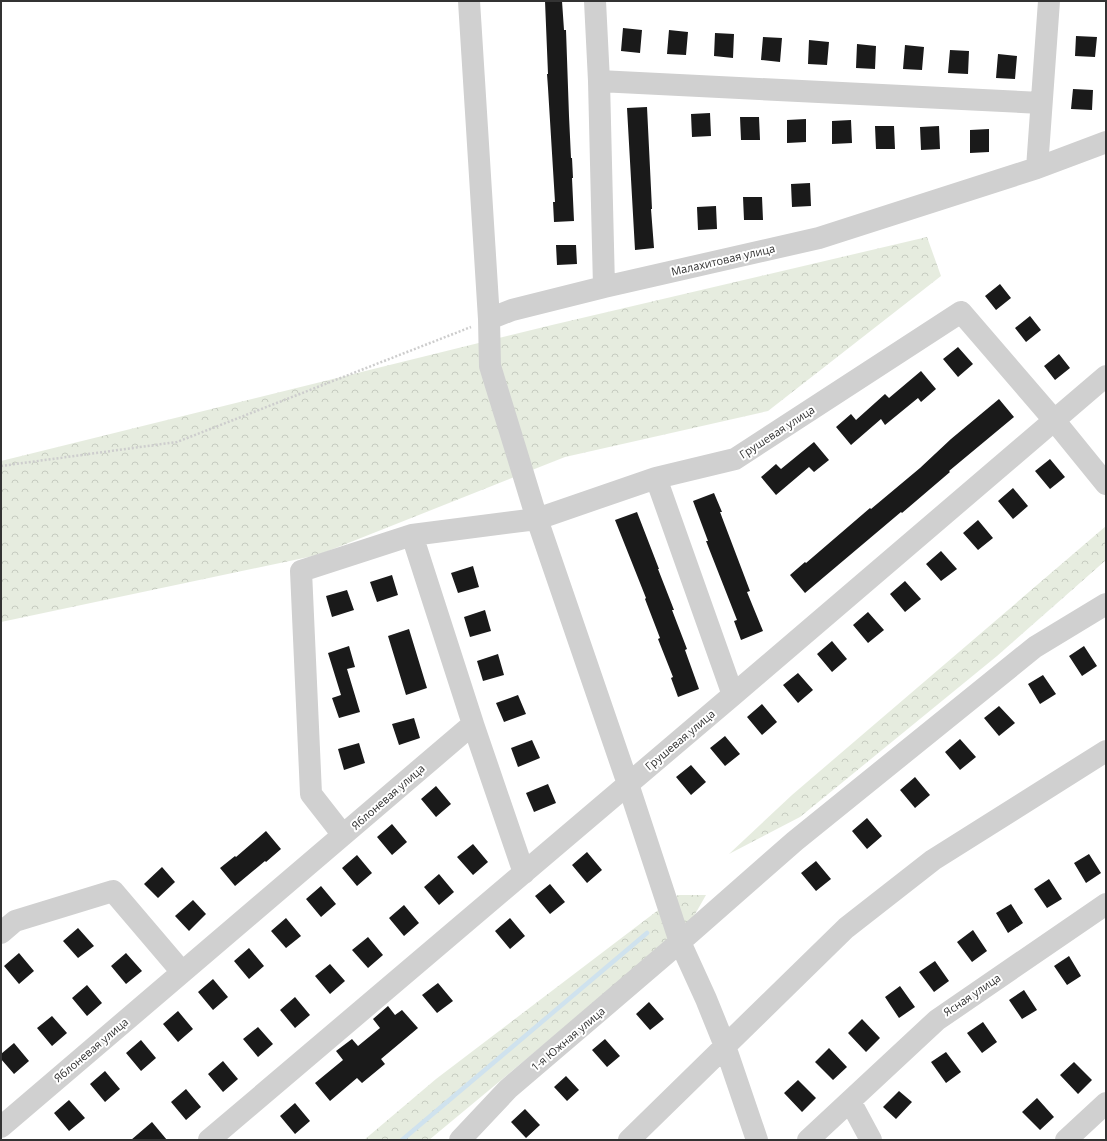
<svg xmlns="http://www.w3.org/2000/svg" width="1107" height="1141" font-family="'Open Sans',sans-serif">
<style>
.forest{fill:url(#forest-crowns)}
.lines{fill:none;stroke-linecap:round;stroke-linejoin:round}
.stream{stroke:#cfe2ee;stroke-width:4.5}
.building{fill:#1a1a1a}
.path{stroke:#cdcdcd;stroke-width:2.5;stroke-dasharray:2 2;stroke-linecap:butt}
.minor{stroke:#d0d0d0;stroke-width:22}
.labels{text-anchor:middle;stroke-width:4;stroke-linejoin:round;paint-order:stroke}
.street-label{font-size:11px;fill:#333;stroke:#fff}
</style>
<defs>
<pattern id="forest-crowns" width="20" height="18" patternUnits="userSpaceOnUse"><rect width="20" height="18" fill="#e6ecdf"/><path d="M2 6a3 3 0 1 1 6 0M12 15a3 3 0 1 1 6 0" fill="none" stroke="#c6cbc0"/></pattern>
</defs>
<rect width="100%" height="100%" fill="#fff"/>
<!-- forest -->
<path class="forest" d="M927,237l14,39 -173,135 -203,46 -247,98 -317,67v-161l551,-136z
M1106,526v34l-109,96 -197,161 -71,37 63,-59z
M678,895h28l-16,28 -261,217h-65l72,-61z"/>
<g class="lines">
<!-- stream -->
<path class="stream" d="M402,1140l245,-207"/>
</g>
<!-- building -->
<path class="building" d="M545,1h17l2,29h2l3,86 2,42h1l1,20h-1l2,43 -20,1 -1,-20h2l-7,-114 -1,-14h1z
M623,28l19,2 -2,23 -19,-2z
M669,30l19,2 -2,23 -19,-1z
M715,33l19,1 -1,24 -19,-2z
M1076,36l21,1 -2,20 -20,-1z
M763,37l19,1 -2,24 -19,-2z
M809,40l20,2 -2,23 -19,-1z
M857,44l19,2 -1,23 -19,-1z
M905,45l19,2 -2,23 -19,-1z
M950,50l19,1 -1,23 -20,-1z
M998,54l19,2 -2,23 -19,-1z
M1073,89l20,1 -1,20 -21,-1z
M647,107l5,102h-1l3,39 -19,2 -8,-142z
M710,113l1,23 -19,1 -1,-23z
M740,117h19l1,23h-19z
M806,119v23l-19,1v-23z
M851,120l1,23 -20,1v-23z
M875,126h19l1,23h-19z
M939,126l1,23 -19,1 -1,-23z
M989,129v23l-19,1v-23z
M810,183l1,23 -19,1 -1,-23z
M743,197h19l1,23h-19z
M716,206l1,23 -19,1 -1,-23z
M556,245h20l1,19 -20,1z
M1000,284l11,14 -15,12 -11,-14z
M1030,316l11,14 -15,12 -11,-14z
M958,347l15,17 -15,13 -15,-18z
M1059,354l11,14 -15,12 -11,-14z
M921,371l15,18 -15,13 -3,-4 -33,27 -4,-6 -30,26 -15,-18 15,-13 5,6 29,-26 4,4z
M999,399l15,18 -65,54 1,1 -48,41 -1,-1 -96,81 -15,-18 15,-13 1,1 64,-55 1,1 49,-41 31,-29z
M814,442l15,18 -15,12 -5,-5 -33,28 -15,-18 15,-13 5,5z
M1050,459l15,18 -15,12 -15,-18z
M1013,488l15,18 -15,13 -15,-18z
M714,493l8,19h-2l30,79 -3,1 16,39 -22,9 -7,-19 3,-1 -31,-79h2l-15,-40z
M637,512l22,57h-1l16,41h-2l15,39 -2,1 14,39 -21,8 -7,-19 2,-1 -15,-38 2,-1 -15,-39 1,-1 -31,-78z
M978,520l15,18 -15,12 -15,-17z
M941,551l16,18 -16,12 -15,-17z
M473,566l6,21 -21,6 -7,-20z
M392,575l6,20 -21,7 -7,-20z
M905,581l16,18 -16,13 -15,-18z
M347,590l7,20 -22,7 -6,-21z
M485,610l6,21 -21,6 -6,-20z
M868,612l16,18 -16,13 -15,-18z
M409,629l18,59 -21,7 -18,-59z
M832,641l15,18 -15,13 -15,-18z
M349,646l6,21 -8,2 13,43 -21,6 -7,-20 9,-3 -13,-42z
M1084,646l13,20 -15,10 -13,-20z
M498,654l6,21 -21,6 -6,-20z
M798,673l15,17 -15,13 -15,-18z
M1043,675l13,19 -16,10 -12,-20z
M518,695l8,19 -22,8 -8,-19z
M762,704l15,18 -15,13 -15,-18z
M999,706l16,17 -16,13 -15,-18z
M414,718l6,20 -21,7 -7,-21z
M725,736l15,18 -15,12 -15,-18z
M960,739l16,18 -16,13 -15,-18z
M532,740l8,18 -22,9 -7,-19z
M359,743l6,20 -21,7 -6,-21z
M691,765l15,17 -15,13 -15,-18z
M915,777l15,18 -15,13 -15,-18z
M548,784l8,19 -22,9 -8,-19z
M436,786l15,18 -15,13 -15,-18z
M867,818l15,18 -15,13 -15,-18z
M392,824l15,18 -15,13 -15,-18z
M266,831l15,18 -15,13 -1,-1 -30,25 -15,-18 15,-12 1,1z
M473,844l15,18 -15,13 -16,-18z
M587,852l15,18 -15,13 -15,-18z
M1089,854l12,19 -15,10 -12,-20z
M357,855l15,18 -15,13 -15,-18z
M816,861l15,18 -15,12 -15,-18z
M162,867l13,15 -17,16 -14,-14z
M439,874l15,18 -15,13 -15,-18z
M1049,879l13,20 -15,9 -13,-19z
M550,884l15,18 -15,12 -15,-18z
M321,886l15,18 -15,13 -15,-18z
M193,900l13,14 -17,17 -14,-15z
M1011,904l12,19 -15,10 -12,-20z
M404,905l15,18 -15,13 -15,-18z
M286,918l15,18 -15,12 -15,-17z
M510,918l15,18 -15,13 -15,-18z
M78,928l16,18 -16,12 -15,-17z
M973,930l14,21 -15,11 -15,-20z
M368,937l15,18 -15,13 -16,-18z
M249,948l15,18 -15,13 -15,-18z
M19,953l15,18 -15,13 -15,-18z
M126,953l16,18 -16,13 -15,-18z
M1069,956l12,20 -14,9 -13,-19z
M935,961l14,20 -15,11 -15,-20z
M330,964l15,17 -15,13 -15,-18z
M213,979l15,18 -15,13 -15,-18z
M438,983l15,18 -16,12 -15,-18z
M87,985l15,18 -15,13 -15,-18z
M900,986l15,21 -16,11 -14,-21z
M1024,990l13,20 -15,9 -13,-19z
M295,997l15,18 -15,13 -15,-18z
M649,1002l15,17 -14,11 -14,-16z
M388,1006l7,9 7,-5 16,18 -37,31 4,5 -23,19 -5,-5 -27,23 -15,-18 28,-23 -7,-9 16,-12 6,7 22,-18 -7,-9z
M178,1011l15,18 -15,13 -15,-18z
M52,1016l15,17 -15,13 -15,-18z
M862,1019l18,19 -14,14 -18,-19z
M983,1022l14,20 -15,11 -15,-20z
M258,1027l15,17 -15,13 -15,-18z
M605,1039l15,17 -13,11 -15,-17z
M141,1040l15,18 -15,13 -15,-18z
M14,1043l15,18 -15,13 -13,-15v-5z
M829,1048l18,19 -14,13 -18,-18z
M946,1052l15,20 -15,11 -15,-21z
M223,1061l15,18 -15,13 -15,-18z
M1074,1062l18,18 -14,14 -18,-19z
M105,1071l15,18 -15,13 -15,-18z
M566,1076l13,14 -12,11 -13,-14z
M798,1080l18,18 -14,14 -18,-19z
M186,1089l15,18 -15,13 -15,-18z
M899,1091l13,11 -16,17 -13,-12z
M1037,1098l17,19 -14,13 -18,-18z
M69,1100l16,18 -16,13 -15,-18z
M295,1103l15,18 -15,13 -15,-18z
M525,1109l15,16 -14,13 -15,-16z
M152,1122l15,18h-36z"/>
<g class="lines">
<!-- path -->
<path class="path" d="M1,466l176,-24 294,-115"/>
<!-- minor -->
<path class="minor" d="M469,1l20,318 1,47 47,153 91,265 52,158 26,57 19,47 32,94
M595,1l4,80
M1041,103l-442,-22 5,206 215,-49 218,-70 12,-167
M1037,168l69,-26
M489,319l23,-9 92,-23
M412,535l61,189
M733,695l-77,-217 79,-19 226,-147 93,108 52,64
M343,835l-32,-41 -10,-223 111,-36 125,-16 119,-41
M1,933l14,-12 98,-30 69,81
M850,1101l21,39
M1,1127l472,-403 51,149
M209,1140l524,-445 373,-319
M460,1140l48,-51 172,-147 115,-101 240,-194 71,-43
M629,1140l217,-212 87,-68 173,-109
M808,1140l129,-120 169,-116
M1066,1140l40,-37"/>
</g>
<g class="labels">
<!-- street labels -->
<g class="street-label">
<text transform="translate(723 260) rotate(-13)" y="4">Малахитовая улица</text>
<text transform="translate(777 432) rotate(-33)" y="4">Грушевая улица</text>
<text transform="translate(680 740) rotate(-40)" y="4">Грушевая улица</text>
<text transform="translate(388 797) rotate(-41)" y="4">Яблоневая улица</text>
<text transform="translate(972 995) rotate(-34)" y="4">Ясная улица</text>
<text transform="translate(568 1039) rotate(-40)" y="4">1-я Южная улица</text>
<text transform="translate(91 1050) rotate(-40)" y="4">Яблоневая улица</text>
</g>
</g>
<!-- border -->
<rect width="1107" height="1141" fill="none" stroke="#333333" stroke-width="4"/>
</svg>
